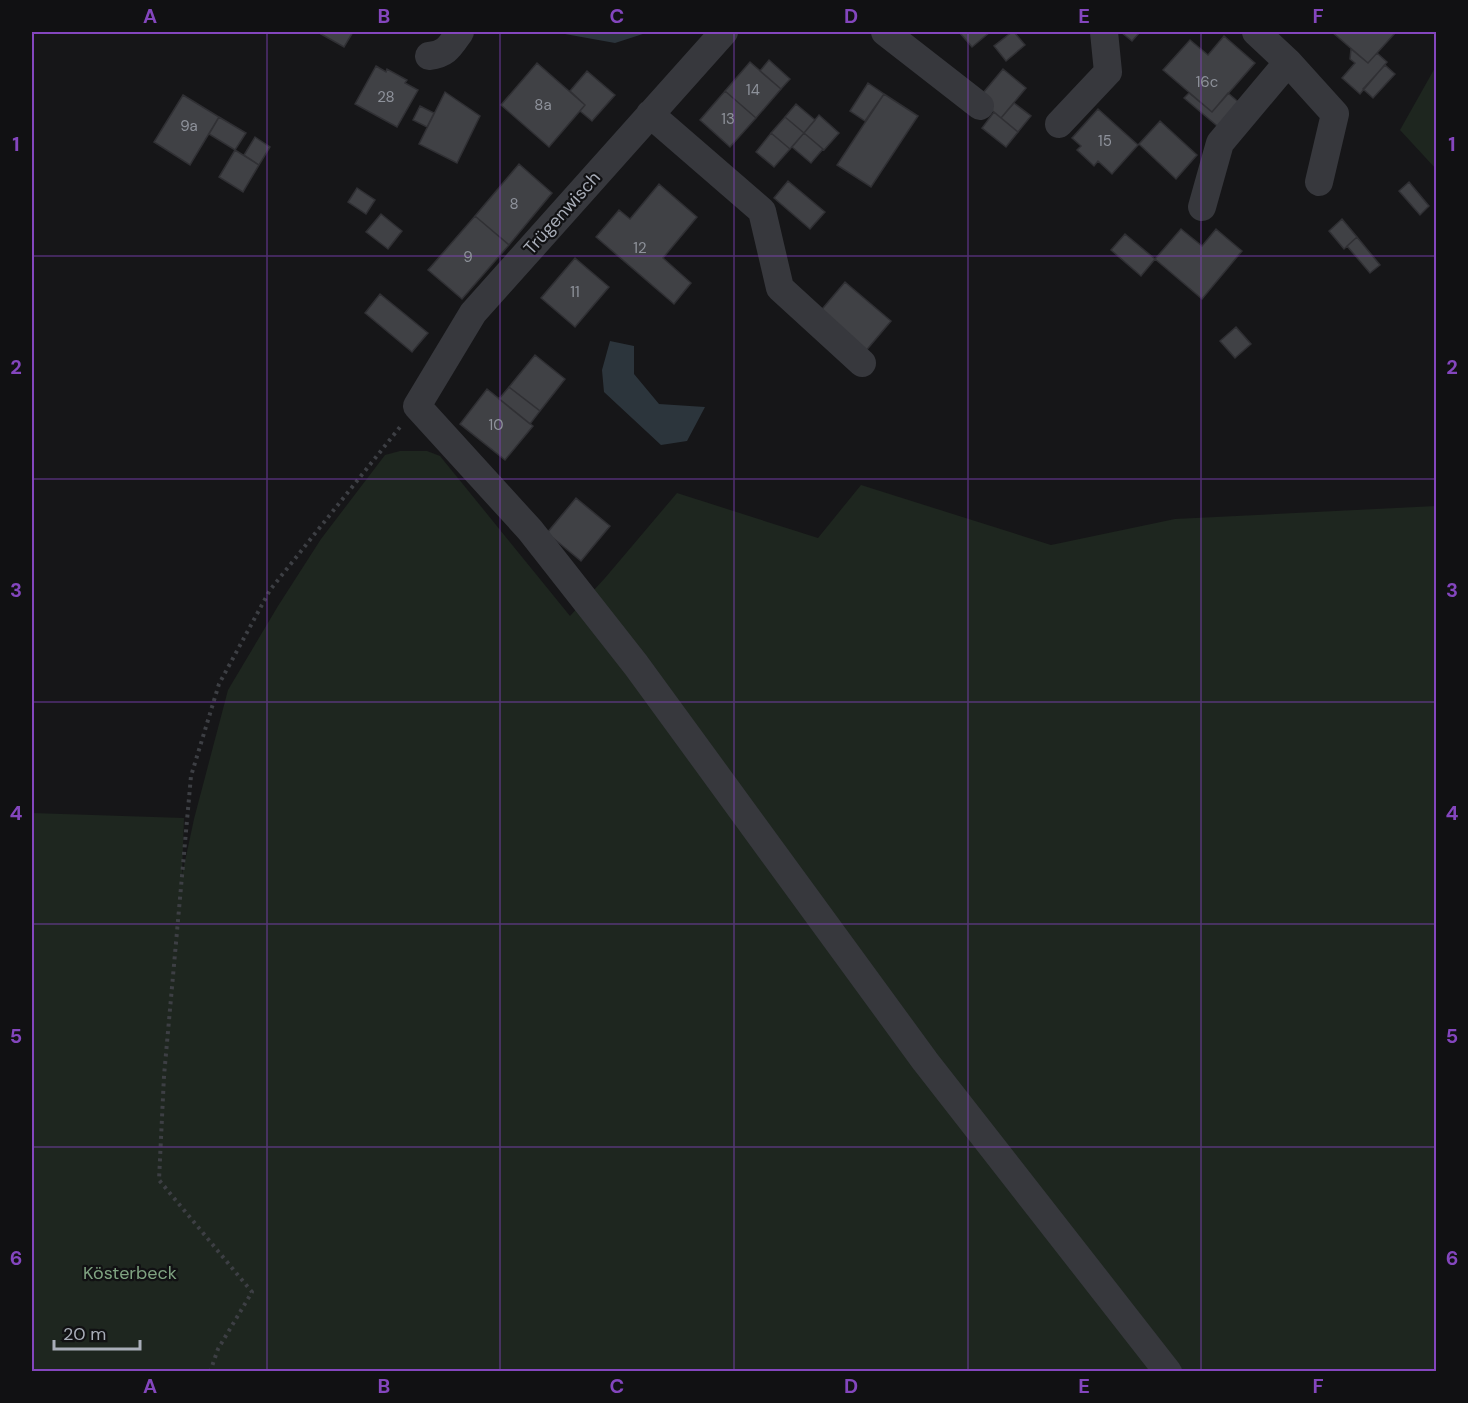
<svg xmlns="http://www.w3.org/2000/svg" width="1468" height="1403" font-family="'DM Sans',sans-serif">
<style>
.green{fill:#1e261f}
.water{fill:#2c353c}
.building{fill:#404145;stroke:#303034;stroke-width:1.5}
.lines{fill:none;stroke-linecap:round;stroke-linejoin:round}
.path{stroke:#3d3f44;stroke-width:4;stroke-dasharray:3 4.5;stroke-linecap:butt}
.minor{stroke:#37383d;stroke-width:28}
.grid{fill:none;stroke:#8446be;stroke-width:1.5;stroke-opacity:0.55}
.labels{text-anchor:middle;stroke-width:4.5;stroke-linejoin:round;paint-order:stroke}
.number-label{font-size:15px;fill:#8e929b}
.street-label{font-size:18px;fill:#a8adb8;stroke:#111113}
.park-label{font-size:18px;fill:#7fa381;stroke:#111113}
.neatline{fill:none;stroke:#8446be;stroke-width:2}
.grid-label{font-size:20px;text-anchor:middle;font-weight:bold;fill:#8446be}
</style>
<rect width="100%" height="100%" fill="#161618"/>
<!-- green -->
<path class="green" d="M1436,66v103l-36,-39z
M400,451h27l13,5 130,160 35,-38 72,-85 141,45 43,-53 190,60 124,-26 261,-13v865l-1404,1v-559l152,5 -2,57 12,-56 34,-129 50,-84 43,-67 64,-84z"/>
<!-- water -->
<path class="water" d="M563,32h86l-34,11 -50,-9z
M610,341l24,5v28l25,30 46,3 -18,34 -26,4 -57,-53 -2,-22z"/>
<!-- building -->
<path class="building" d="M323,32h30l-9,15 -23,-13z
M959,32h31l-18,15z
M1012,32h2l11,13 -19,16 -12,-15z
M1121,32h19l-8,9z
M1332,32h64l-28,31z
M1224,36l31,27 -43,49 -49,-42 27,-30 18,15z
M1351,49l17,14 9,-10 10,9 -27,32 -18,-16 13,-15 -5,-4z
M769,60l21,19 -9,10 -21,-18z
M750,62l31,27 -25,29 -31,-27z
M537,63l48,42 -36,42 -48,-42z
M1385,65l10,9 -22,24 -10,-9z
M376,66l10,6 1,-3 20,11 -2,3 13,7 -21,37 -42,-23z
M1003,69l23,19 -25,30 -23,-19z
M587,71l28,24 -23,26 -12,-10 5,-6 -15,-14z
M868,83l16,11 -19,27 -15,-10z
M725,91l31,27 -26,29 -30,-27z
M445,92l35,24 -23,47 -38,-19z
M1189,93l23,19 16,-19 15,13 -21,24 -38,-32z
M884,94l34,22 -47,71 -34,-22z
M183,95l36,22 -29,48 -36,-23z
M1014,103l17,13 -13,16 -17,-14z
M796,104l19,16 -11,13 -19,-16z
M420,106l14,7 -7,14 -14,-7z
M1098,109l40,36 -26,29 -14,-13 -4,5 -17,-16 4,-4 -9,-8z
M994,112l24,20 -12,15 -24,-19z
M819,115l20,18 -15,17 -20,-17z
M219,117l27,16 -11,17 -26,-16z
M785,117l19,16 -14,16 -19,-16z
M1160,121l37,34 -21,24 -37,-35z
M771,133l19,16 -16,18 -18,-15z
M804,133l19,16 -12,14 -19,-16z
M255,137l15,10 -11,18 -15,-10z
M235,150l24,15 -16,27 -24,-15z
M519,164l33,29 -43,52 -34,-29z
M788,181l37,31 -15,17 -36,-31z
M1409,182l20,24 -9,9 -21,-24z
M659,184l38,33 -34,41 28,25 -17,21 -78,-67 23,-27 11,9z
M357,188l18,12 -9,14 -18,-12z
M381,214l21,17 -14,18 -22,-17z
M475,216l34,29 -47,54 -34,-29z
M1342,219l15,18 -13,12 -15,-18z
M1181,229l21,17 14,-17 26,22 -40,48 -47,-40z
M1125,234l30,25 -14,17 -30,-26z
M1357,237l23,28 -10,8 -23,-27z
M575,258l34,29 -34,40 -34,-29z
M845,282l46,39 -27,32 -46,-39z
M380,294l48,39 -16,19 -47,-39z
M1236,327l15,17 -16,14 -15,-17z
M535,355l30,24 -25,32 -31,-24z
M509,387l31,24 -10,13 -31,-25z
M487,389l46,37 -28,34 -45,-36z
M576,498l34,28 -29,35 -34,-28z"/>
<g class="lines">
<!-- path -->
<path class="path" d="M210,1372l8,-23 34,-57 -93,-112 5,-104 27,-300 28,-92 51,-94 130,-163"/>
<!-- minor -->
<path class="minor" d="M724,32l-251,281 -56,93 113,124 106,135 289,396 243,311
M885,32l95,74
M1256,32l32,30 47,52 -16,68
M429,56c18,-2 21,-10 31,-24
M650,114l112,97 18,77 82,75
M1059,124l49,-52 -4,-40
M1202,207l18,-64 68,-81"/>
</g>
<!-- grid -->
<path class="grid" d="M267,32v1340M500,32v1340M734,32v1340M968,32v1340M1201,32v1340M32,256h1404M32,479h1404M32,702h1404M32,924h1404M32,1147h1404"/>
<g class="labels">
<!-- number labels -->
<g class="number-label">
<text x="1207" y="87">16c</text>
<text x="753" y="95">14</text>
<text x="386" y="102">28</text>
<text x="543" y="110">8a</text>
<text x="728" y="124">13</text>
<text x="189" y="131">9a</text>
<text x="1105" y="146">15</text>
<text x="514" y="209">8</text>
<text x="640" y="253">12</text>
<text x="468" y="262">9</text>
<text x="575" y="297">11</text>
<text x="496" y="430">10</text>
</g>
<!-- street labels -->
<g class="street-label">
<text transform="translate(562 213) rotate(-48)" y="6">Trügenwisch</text>
</g>
<!-- park labels -->
<g class="park-label">
<text x="130" y="1279">Kösterbeck</text>
</g>
</g>
<!-- border -->
<rect width="1468" height="1403" fill="none" stroke="#111113" stroke-width="66"/>
<!-- scale -->
<path d="M54 1340v9h86v-9" fill="none" stroke="#a8adb8" stroke-width="3"/>
<text x="63" y="1340" font-size="18" fill="#a8adb8" stroke="#111113" stroke-width="4.5" paint-order="stroke">20 m</text>
<rect x="33" y="33" width="1402" height="1337" class="neatline"/>
<g class="grid-label">
<text x="150" y="23">A</text>
<text x="384" y="23">B</text>
<text x="617" y="23">C</text>
<text x="851" y="23">D</text>
<text x="1084" y="23">E</text>
<text x="1318" y="23">F</text>
<text x="16" y="151">1</text>
<text x="1452" y="151">1</text>
<text x="16" y="374">2</text>
<text x="1452" y="374">2</text>
<text x="16" y="597">3</text>
<text x="1452" y="597">3</text>
<text x="16" y="820">4</text>
<text x="1452" y="820">4</text>
<text x="16" y="1043">5</text>
<text x="1452" y="1043">5</text>
<text x="16" y="1265">6</text>
<text x="1452" y="1265">6</text>
<text x="150" y="1393">A</text>
<text x="384" y="1393">B</text>
<text x="617" y="1393">C</text>
<text x="851" y="1393">D</text>
<text x="1084" y="1393">E</text>
<text x="1318" y="1393">F</text>
</g>
</svg>
